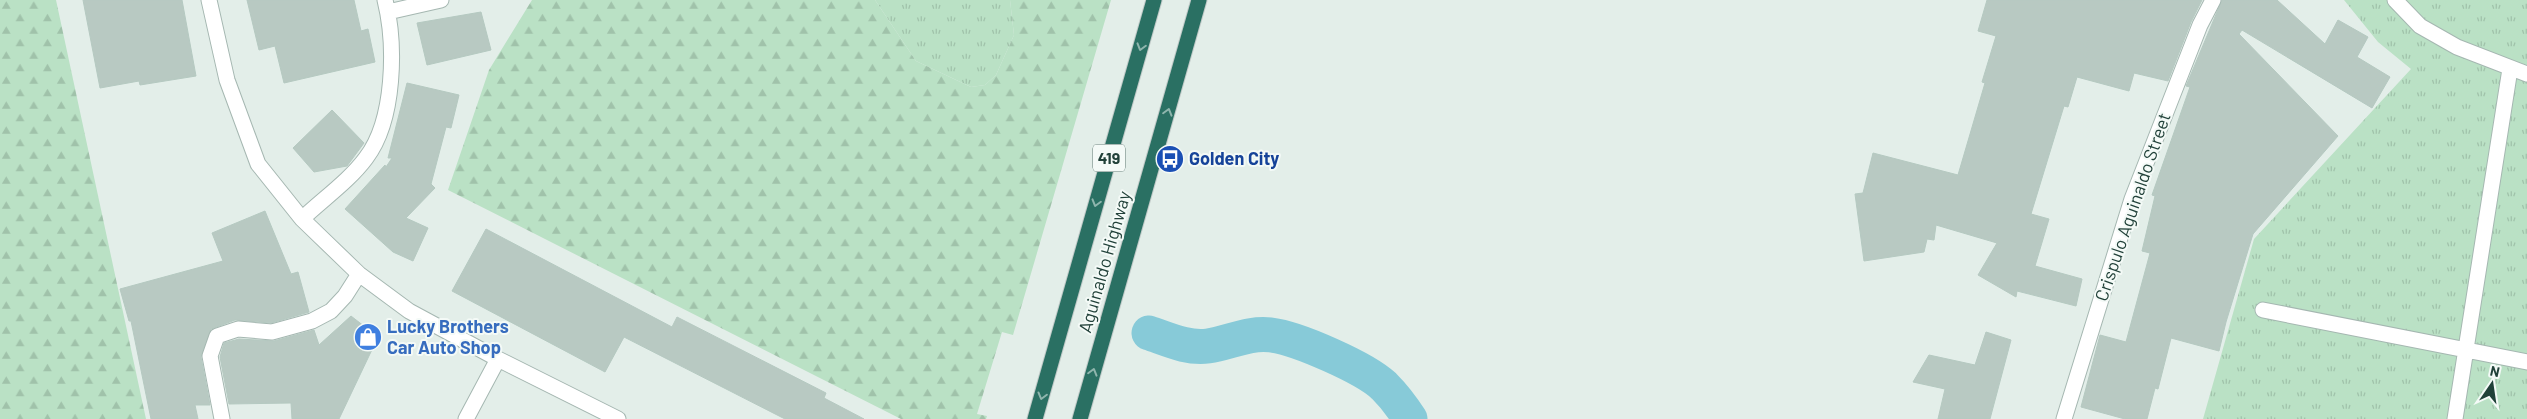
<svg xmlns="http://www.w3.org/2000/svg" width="2527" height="419" font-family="Barlow,sans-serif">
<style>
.grass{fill:url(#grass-tufts)}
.forest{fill:url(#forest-firs)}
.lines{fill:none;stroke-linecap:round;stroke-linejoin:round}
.canal{stroke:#87cad8;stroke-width:35}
.building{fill:#b8c9c2;stroke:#b5c9c1}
.minor-casing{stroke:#a5b7b1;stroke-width:17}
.highway-casing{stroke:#c1cac8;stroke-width:17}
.minor{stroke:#fff;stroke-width:15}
.highway{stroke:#2a7063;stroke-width:15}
.oneway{stroke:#8fb5ad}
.labels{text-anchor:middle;stroke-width:4;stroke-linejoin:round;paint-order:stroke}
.shield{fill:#f4faf7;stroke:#607872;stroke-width:1}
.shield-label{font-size:16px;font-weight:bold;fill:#214139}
.transit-label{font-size:18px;font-weight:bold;fill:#164399;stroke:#f4faf7;text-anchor:start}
.street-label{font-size:18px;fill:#214139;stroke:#f4faf7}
.shop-label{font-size:18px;font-weight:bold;fill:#366cbe;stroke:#f4faf7;text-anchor:start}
</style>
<defs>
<pattern id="grass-tufts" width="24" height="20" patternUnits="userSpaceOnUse" patternTransform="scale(1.25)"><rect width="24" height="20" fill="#bae1c5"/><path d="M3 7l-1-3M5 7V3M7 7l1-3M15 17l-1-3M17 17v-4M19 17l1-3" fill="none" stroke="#a0c2aa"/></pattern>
<pattern id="forest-firs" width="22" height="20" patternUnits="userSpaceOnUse" patternTransform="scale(1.25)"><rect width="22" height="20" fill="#bae1c5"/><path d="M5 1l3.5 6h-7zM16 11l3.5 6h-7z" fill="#a0c2aa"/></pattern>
</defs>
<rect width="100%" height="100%" fill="#e3eee9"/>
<!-- grass -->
<path class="grass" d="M875,0h135l4,35 -18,40 -11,10 -14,2 -55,-26z
M2344,0h183v419h-324l51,-180 157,-170 -33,-27z"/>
<!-- forest -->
<path class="forest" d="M0,0h56l90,419h-146z
M532,0h343l41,61 55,26 14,-2 11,-10 18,-40 -4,-35h101l-98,335 -11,-3 -25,82 10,2 -1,3h-85l-453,-229 41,-120z"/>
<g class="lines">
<!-- canal -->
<path class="canal" d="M1149,333c18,6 39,16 59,13 21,-3 41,-14 63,-11 26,3 94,33 113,51 10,10 19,22 26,33"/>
</g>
<!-- building -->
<path class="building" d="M83,0h99l14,76 -56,9 -1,-4 -39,7z
M247,0h107l7,31 7,-2 7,33 -91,21 -9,-37 -16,4z
M1987,0h215l-11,22 -23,59 -34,-8 -5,18 -52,-14 -9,30 -4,-1 -33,108 18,5 -14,47 47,13 -6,27 -59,-15 -1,6 -38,-22 19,-32 -61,-18 -2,15 -7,-1 -3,13 -60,9 -9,-67 8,-1 10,-40 85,22 27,-92 -3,-1 14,-46 -18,-5z
M2222,0h55l48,44 13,-24 30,17 -11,20 33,20 -18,31 -130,-78 -3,4 99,102 -85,98 -27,88 -7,29 -48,-13 -13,51 -3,-1 -8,31h-22l-44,-12 19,-72 26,7 24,-89 -8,-2 13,-55 -3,-1 38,-108 -4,-1z
M481,12l10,38 -64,15 -10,-42z
M407,83l52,12 -8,33 -5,-1 -15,57 4,4 -29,30 22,10 -15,33 -20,-9 -48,-43 40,-44 1,2 6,-9h-4z
M332,110l32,33 -17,23 -33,6 -21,-24z
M265,211l26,63 7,-2 11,40 -38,11 -36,-3 -24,9 -10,28 9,48h-15l3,14h-47l-20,-98h-2l-9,-32 103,-28 -11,-28z
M486,229l186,98 5,-10 149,76 -2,5 40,21h-79l-161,-82 -19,35 -153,-81z
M351,316l27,21 -39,82h-47l-1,-16 -62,1 -9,-47 4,-14 15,-4 35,2 40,-11 5,15z
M1986,332l25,8 -21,79h-52l7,-30 -32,-7 16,-27 46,10z"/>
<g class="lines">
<defs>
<path id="minor" d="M209,0l18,80 31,84 44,55 57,55 50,37 89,48 120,60
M2395,0l25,26 37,21 70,27
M388,12l53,-12
M302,219c21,-20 47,-38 64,-61 29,-38 30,-113 19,-158
M2263,310l264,52
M222,419l-12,-63 7,-20 21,-7 34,3 40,-11 19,-10 14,-15 14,-22
M466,419l32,-60
M2064,419l68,-220 68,-174 13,-25
M2455,419l55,-350"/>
<path id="highway" d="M1035,419l119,-419
M1080,419l119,-419"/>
</defs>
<!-- minor casing -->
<use href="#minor" class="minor-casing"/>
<!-- highway casing -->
<use href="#highway" class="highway-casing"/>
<!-- minor -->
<use href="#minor" class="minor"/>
<!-- highway -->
<use href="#highway" class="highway"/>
</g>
<!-- one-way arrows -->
<defs><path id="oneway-chevron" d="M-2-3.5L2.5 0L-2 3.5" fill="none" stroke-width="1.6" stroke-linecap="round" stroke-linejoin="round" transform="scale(1.25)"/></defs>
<g class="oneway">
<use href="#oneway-chevron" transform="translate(1141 47) rotate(106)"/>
<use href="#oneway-chevron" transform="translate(1168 112) rotate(-74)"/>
<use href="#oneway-chevron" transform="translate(1096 203) rotate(106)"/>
<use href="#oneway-chevron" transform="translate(1093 372) rotate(-74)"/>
<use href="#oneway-chevron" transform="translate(1042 396) rotate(105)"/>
</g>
<!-- icons -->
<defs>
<symbol id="bus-disc" viewBox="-11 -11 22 22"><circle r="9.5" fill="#1a4fb4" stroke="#f4faf7"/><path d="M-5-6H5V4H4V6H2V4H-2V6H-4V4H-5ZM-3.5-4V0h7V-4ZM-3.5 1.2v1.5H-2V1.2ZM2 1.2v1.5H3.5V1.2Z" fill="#fff"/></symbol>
<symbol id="shop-disc" viewBox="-11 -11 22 22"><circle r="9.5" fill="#3f7fe0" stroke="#f4faf7"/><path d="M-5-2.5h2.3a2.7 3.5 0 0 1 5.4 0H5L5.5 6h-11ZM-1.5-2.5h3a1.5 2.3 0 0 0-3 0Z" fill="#fff"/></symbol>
</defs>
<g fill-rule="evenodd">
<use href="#bus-disc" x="1154" y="143" width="32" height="32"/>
<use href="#shop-disc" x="352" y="321" width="32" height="32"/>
</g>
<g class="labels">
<!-- shield labels -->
<rect class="shield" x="1093" y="144.5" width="32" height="27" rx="4"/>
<g class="shield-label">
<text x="1109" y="164">419</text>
</g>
<!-- transit labels -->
<g class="transit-label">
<text x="1189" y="165">Golden City</text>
</g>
<!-- street labels -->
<g class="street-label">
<text transform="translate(2133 207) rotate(-71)" y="6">Crispulo Aguinaldo Street</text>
<text transform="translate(1105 262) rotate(-74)" y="6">Aguinaldo Highway</text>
</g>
<!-- shop labels -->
<g class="shop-label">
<text x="387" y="333">Lucky Brothers<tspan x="387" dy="21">Car Auto Shop</tspan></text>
</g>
</g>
<!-- north arrow -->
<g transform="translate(2492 384) rotate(13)" stroke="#f4faf7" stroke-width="4" paint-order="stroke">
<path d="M0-4L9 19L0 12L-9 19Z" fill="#214139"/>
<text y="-8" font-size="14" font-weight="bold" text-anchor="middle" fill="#214139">N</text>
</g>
</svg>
